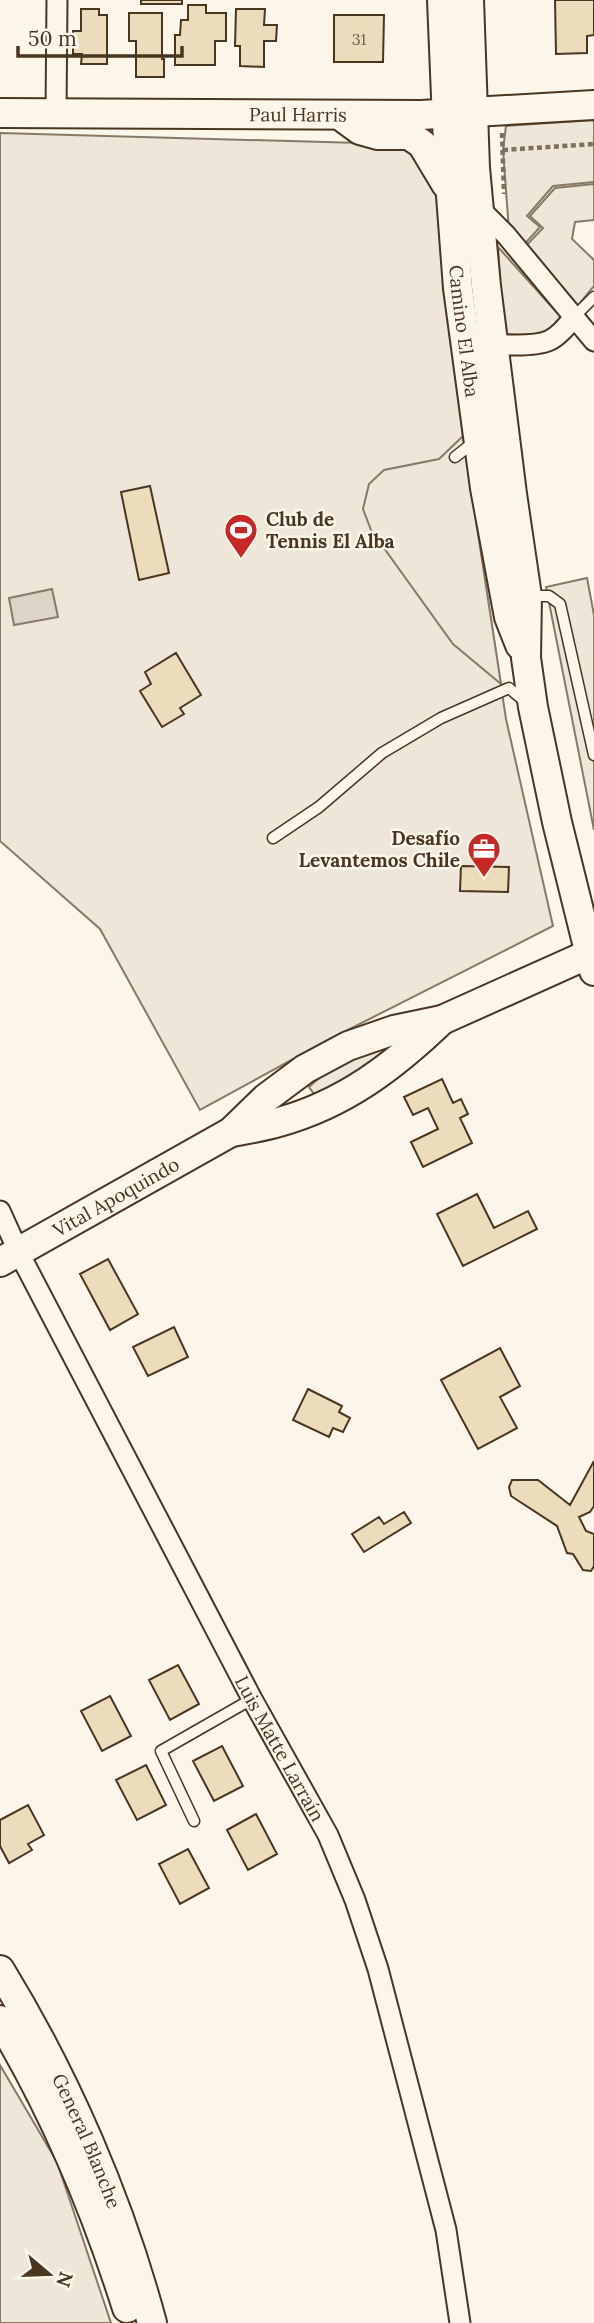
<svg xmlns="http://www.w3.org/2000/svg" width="594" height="2323" font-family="Lora,serif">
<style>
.green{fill:#ede6d9;stroke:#887966;stroke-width:2}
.parking{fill:#ede7d9;stroke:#887966;stroke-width:2}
.water{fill:#dcd4c6;stroke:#887966;stroke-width:2}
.building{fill:#ecdcbc;stroke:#4a3520;stroke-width:2}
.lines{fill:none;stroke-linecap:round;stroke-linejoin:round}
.lane-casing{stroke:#4a3520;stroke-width:13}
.street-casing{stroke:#4a3520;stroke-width:23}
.secondary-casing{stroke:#4a3520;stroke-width:32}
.path{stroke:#7f6f5c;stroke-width:4.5;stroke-dasharray:5 3.5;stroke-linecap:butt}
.lane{stroke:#fbf6e9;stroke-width:10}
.street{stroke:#fbf6e9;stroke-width:19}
.secondary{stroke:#fbf6e9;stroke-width:28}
.labels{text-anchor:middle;stroke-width:5;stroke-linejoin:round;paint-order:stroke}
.number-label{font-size:16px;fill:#725f47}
.street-label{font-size:19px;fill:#4a3520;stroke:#fbf6e9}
.poi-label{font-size:19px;font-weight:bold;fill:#4a3520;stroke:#fbf6e9;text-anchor:start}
</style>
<rect width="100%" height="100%" fill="#fbf6e9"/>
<!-- green -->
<path class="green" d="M594,120v62l-41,4 -26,30 13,11 -18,20 -13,-16 -6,-81 3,-24z
M0,133l431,12 32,291 43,283 47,207 -225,114 -128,70 -100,-181 -100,-88z
M498,247l62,69 -5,15 -14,8 -38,-5z
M382,1046l3,6 -32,27 -39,15 -5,-7 34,-30z
M0,2065l57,97 54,161h-111z"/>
<!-- parking -->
<path class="parking" d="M594,184v36l-19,2 -3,17 22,21v26l-19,23 -52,-60 20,-21 -13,-12 25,-28z
M463,436l38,248 -48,-40 -82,-114 -8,-21 6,-25 15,-14 55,-11z
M587,578l7,37v215l-48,-243z"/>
<!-- water -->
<path class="water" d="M52,589l6,28 -44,8 -5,-27z"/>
<!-- building -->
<path class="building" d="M141,0h41v4h-41z
M555,0h39v35l-7,1v17l-31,1z
M188,5h18v8h20v28h-11v24h-40v-30h5l1,-15h7z
M81,9h18v6h8v49h-26l1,-10h-9v-23h8z
M236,9h29l-1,16h13l-1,16h-12v26l-24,-1v-20h-5z
M129,13h33v46h2v18h-28v-36h-7z
M334,15h50l-1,47h-49z
M150,486l19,87 -30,7 -18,-88z
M176,653l25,42 -21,13 4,6 -22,13 -22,-36 11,-7 -6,-12z
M461,866l48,1 -1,25 -48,-1z
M442,1079l11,24 8,-4 7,15 -8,4 12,25 -49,24 -12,-25 27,-13 -10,-21 -15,7 -9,-18z
M477,1194l17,34 34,-17 9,18 -74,37 -26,-52z
M108,1259l30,55 -28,16 -30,-56z
M174,1327l14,30 -40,19 -15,-29z
M500,1348l20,38 -20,11 17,31 -39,21 -37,-69z
M308,1389l34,17 -3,6 11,6 -7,14 -10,-4 -4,9 -36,-17z
M594,1461v45l-4,6 -11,5 7,14 8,3v32l-3,5 -8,-1 -10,-16 -6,-1 -10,-27 -46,-30 -2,-9 3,-7h26l32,25z
M404,1512l7,11 -47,29 -12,-18 27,-17 5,7z
M178,1665l21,39 -29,16 -21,-40z
M110,1696l21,40 -29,15 -21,-40z
M222,1746l21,40 -29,15 -21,-40z
M146,1765l20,40 -29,15 -21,-40z
M28,1805l16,30 -16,9 4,6 -23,13 -9,-17v-26z
M256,1814l21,40 -29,16 -21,-40z
M188,1849l21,39 -29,16 -21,-40z"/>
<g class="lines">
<defs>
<path id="lane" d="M574,317l20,-20
M455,457l19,-15
M530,596h19l11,8 34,151
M273,838l46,-31 63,-54 59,-35 68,-30 18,15
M194,1821l-33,-70 91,-52"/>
<g id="street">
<path d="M56,113l1,-113"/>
<path d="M479,208l27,27 88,106"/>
<path d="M482,341c12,4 22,4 34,4 31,0 39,-3 58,-28"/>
<path id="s1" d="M0,1211l19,42 233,446 76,136 27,65 23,69 68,261 14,93"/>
</g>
<g id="secondary">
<path id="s2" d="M442,0l7,169 9,119 27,200 24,129 11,28"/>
<path d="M469,0l6,168 11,118 26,208 15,102 -1,62 7,49 24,115 37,149"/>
<path id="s3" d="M0,113l421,2 173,-10"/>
<path d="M345,119l15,11 18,5h31l13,9 24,40"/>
<path d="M231,1132c16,-3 32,-5 48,-10 65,-18 114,-55 163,-102"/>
<path id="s4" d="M0,1262l231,-130 35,-34 39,-29 43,-23 46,-16 48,-10 147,-66"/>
<path id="s5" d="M0,1970c66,108 119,230 152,353"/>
<path d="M0,2020c54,90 95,187 127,288"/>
</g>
</defs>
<!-- lane casing -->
<use href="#lane" class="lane-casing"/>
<!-- street casing -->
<use href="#street" class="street-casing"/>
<!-- secondary casing -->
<use href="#secondary" class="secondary-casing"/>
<!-- path -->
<path class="path" d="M502,133l2,61
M503,150l91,-6"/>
<!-- lane -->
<use href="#lane" class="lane"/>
<!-- street -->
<use href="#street" class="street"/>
<!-- secondary -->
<use href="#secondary" class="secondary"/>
</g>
<!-- icons -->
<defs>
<symbol id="stadium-pin" viewBox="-11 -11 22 30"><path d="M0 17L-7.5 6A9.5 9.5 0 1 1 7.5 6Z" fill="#c62828" stroke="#fbf6e9"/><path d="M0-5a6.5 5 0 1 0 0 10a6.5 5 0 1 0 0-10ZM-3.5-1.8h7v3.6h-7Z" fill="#fff"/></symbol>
<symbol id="office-pin" viewBox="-11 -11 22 30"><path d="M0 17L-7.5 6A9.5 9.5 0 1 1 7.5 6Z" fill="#c62828" stroke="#fbf6e9"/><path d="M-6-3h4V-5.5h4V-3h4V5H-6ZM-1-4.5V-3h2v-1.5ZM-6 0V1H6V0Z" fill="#fff"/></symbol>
</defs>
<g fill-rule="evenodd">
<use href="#stadium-pin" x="222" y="511" width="38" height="52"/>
<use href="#office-pin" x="465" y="830" width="38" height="52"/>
</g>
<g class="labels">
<!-- number labels -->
<g class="number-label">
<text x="359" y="45">31</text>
</g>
<!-- street labels -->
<g class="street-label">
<text dy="7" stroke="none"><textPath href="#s3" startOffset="298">Paul Harris</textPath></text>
<text dy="7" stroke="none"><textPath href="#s2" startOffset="332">Camino El Alba</textPath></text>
<text dy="7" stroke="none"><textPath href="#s4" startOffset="133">Vital Apoquindo</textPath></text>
<text dy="7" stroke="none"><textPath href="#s1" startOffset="606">Luis Matte Larraín</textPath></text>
<text dy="7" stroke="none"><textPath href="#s5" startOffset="192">General Blanche</textPath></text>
</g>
<!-- poi labels -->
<g class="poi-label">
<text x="266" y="526">Club de<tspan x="266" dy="22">Tennis El Alba</tspan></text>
<text x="460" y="845" text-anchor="end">Desafío<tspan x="460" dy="22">Levantemos Chile</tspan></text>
</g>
</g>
<!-- north arrow -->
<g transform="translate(49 2274) rotate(109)" stroke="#fbf6e9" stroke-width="5" paint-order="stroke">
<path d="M0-5L12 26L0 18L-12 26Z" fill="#4a3520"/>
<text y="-10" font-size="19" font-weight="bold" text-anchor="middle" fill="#4a3520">N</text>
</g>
<!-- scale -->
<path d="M18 46v10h164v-10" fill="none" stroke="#4a3520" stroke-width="3.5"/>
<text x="28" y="46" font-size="21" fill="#4a3520" stroke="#fbf6e9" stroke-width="5" paint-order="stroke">50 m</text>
</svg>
